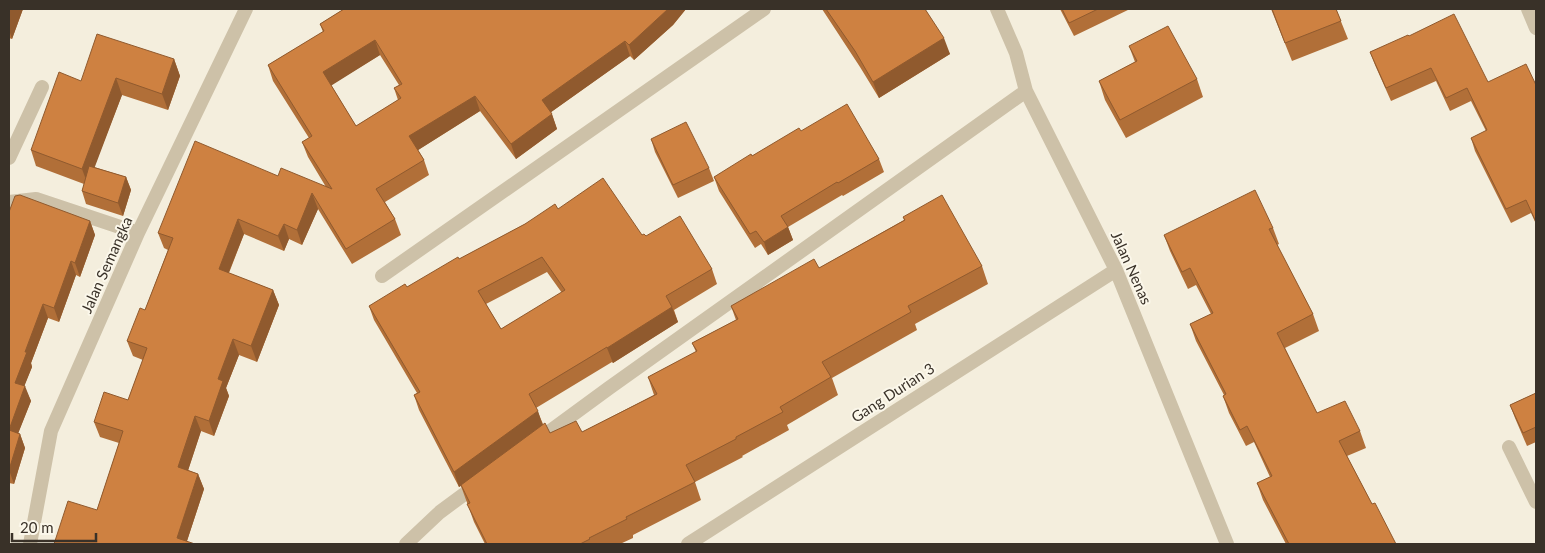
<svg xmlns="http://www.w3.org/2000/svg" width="1545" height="553" font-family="Lato,sans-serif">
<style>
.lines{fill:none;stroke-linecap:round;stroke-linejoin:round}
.minor{stroke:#cdc1a8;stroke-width:14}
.wall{fill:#b16f38;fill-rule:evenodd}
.shaded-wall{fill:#905a2e}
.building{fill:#ce8141;stroke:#905a2e;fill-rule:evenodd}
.labels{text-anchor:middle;stroke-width:4;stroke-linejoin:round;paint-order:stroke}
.street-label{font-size:15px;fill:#393128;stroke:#fbf7ea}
</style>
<rect width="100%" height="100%" fill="#f4eedd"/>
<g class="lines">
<!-- minor -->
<path class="minor" d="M997,9l19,44 10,38 90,179 111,274
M1528,9l8,19
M9,158l33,-71
M9,202l27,-3 102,34
M382,276l382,-267
M534,443l75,-55 417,-297
M1509,447l27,55
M30,544l21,-113 87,-198 108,-224
M406,544l34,-32 38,-28
M688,544l428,-274"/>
</g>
<!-- wall -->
<path class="wall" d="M9,9h14l-11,30 -3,-1z
M344,9h342l-13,16 -39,35 -4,-4 -79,56 6,17 -41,30 -36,-48 -62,39 6,10 5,15 -44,27 10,17 6,16 -49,29 -34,-55 -16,36 -13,-6 -5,12 -40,-17 -15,39 44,17 6,15 -22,57 -18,-7 -13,33 3,8 -15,40 -13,-5 -13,39 10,4 6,15 -17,52 -90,-31 22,-67 -19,-6 -6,-15 34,-22 15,-40 -10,-4 -6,-15 18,-31 23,-60 -4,-2 -6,-15 120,-57 48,11 -18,-30 -6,-15 7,-4 -36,-57 -5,-16 55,-33 -3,-8zM380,55l19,30 -5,3 4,12 -42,26 -25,-41z
M822,9h103l25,45 -71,44 -19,-31z
M1060,9h70l-56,27z
M1271,9h65l12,30 -56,22z
M1409,36l79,46 48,3v139l-5,-11 -20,10 -36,-72 -4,-13 15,-7 -15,-30 -21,10 -14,-30 -45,20 -16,-36 -5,-13z
M1129,46l68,33 6,18 -77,41 -21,-38 -6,-19 36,-19z
M174,59l6,17 -12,34 -46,-15 -28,72 32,10 5,13 -8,26 -37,-12 -4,-13 2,-7 -48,-18 -5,-16 50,-69z
M801,131l78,28 5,13 -41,24 -1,-1 -54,32 5,13 -25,15 -7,-11 -6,4 -36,-57 -5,-14 38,-21z
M651,139l58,29 5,13 -36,17 -23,-46z
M558,209l88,27 66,33 5,15 -43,26 4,12 -65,41 -1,-1 -76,46 7,16 7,9 32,-1 72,-37 -6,-18 48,-25 -4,-9 44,-23 -5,-14 88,-38 85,-48 -1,-3 79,49 6,18 -73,40 2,6 -85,48 6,17 -51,30 2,5 -47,26 1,1 -48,25 6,18 -68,35v3l-13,6h-135l-11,-22 -13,-36 -2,1 -40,-77 -5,-15 3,-2 -43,-73 -5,-14 38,-19 118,-63zM547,272l15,21 -61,36 -15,-25z
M9,212l81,9 5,14 -15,42 -4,-2 -17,47 -11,-4 -17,45 1,4 -8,19 7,15 -13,32 2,1 5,14 -11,36 -5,-1z
M1273,228l6,16 -2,1 36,69 6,17 -34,17 32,65 43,18 6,17 -19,8 25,48 24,40h-110l-23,-44 -6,-17 13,-6 -16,-35 -8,4 -17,-33 -6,-17 1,-1 -28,-54 -6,-17 21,-10 -15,-29 -8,4 -18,-38 -6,-16z
M1536,393v49l-9,4 -12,-28 -5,-13z"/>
<!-- shaded-wall -->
<path class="shaded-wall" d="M10,9h13l-11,30 -3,-9v-17z
M668,9h18l-13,16 -39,35 -5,-15z
M944,38l6,16 -71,44 -6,-16z
M375,40l5,15 -51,32 -6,-15z
M625,41l5,15 -83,59 -5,-15z
M174,59l6,17 -12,34 -6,-16z
M116,78l6,17 -34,90 -6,-16z
M475,96l5,15 -65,41 -6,-16z
M552,114l5,15 -41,30 -5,-15z
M126,177l5,13 -8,26 -5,-13z
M312,193l6,16 -16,36 -5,-15z
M238,219l6,15 -20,50 -5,-15z
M90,221l5,14 -15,42 -5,-14z
M284,224l5,15 -5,12 -6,-15z
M788,227l5,13 -25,15 -4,-13z
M71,261l5,14 -17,47 -5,-14z
M273,290l6,15 -22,57 -6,-16z
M43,304l5,14 -17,45 1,4 -12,30 -5,-14 10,-31z
M672,307l6,15 -65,41 -6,-15z
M233,339l6,16 -13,33 3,8 -15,40 -5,-15 9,-42z
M25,386l6,15 -17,43 -5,-14z
M538,411l5,15 -84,61 -5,-15z
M195,416l6,15 -17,52 -6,-16z
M20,434l5,14 -11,36 -5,-14z
M198,474l6,15 -18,55 -9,-6z"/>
<!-- building -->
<path class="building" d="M344,9h324l-39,36 -4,-4 -83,59 10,14 -41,30 -36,-48 -66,40 15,24 -48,29 19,30 -49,30 -34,-56 -15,37 -13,-6 -6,12 -40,-17 -19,50 54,21 -22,56 -18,-7 -15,40 5,2 -14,40 -14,-5 -17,51 20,7 -21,64 18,6h-141l14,-43 29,9 26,-79 -29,-9 10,-30 24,8 19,-52 -20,-7 13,-33 5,2 28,-72 -15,-5 37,-92 83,35 3,-8 51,21 -30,-47 10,-6 -44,-71 56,-34 -4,-7zM375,40l27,44 -8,4 7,10 -45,28 -33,-54z
M826,9h99l19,29 -71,44 -18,-31z
M1062,9h36l-29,14z
M1272,9h64l5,12 -56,22z
M1454,14l34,68 38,-18 10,21v137l-10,-22 -20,9 -35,-71 16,-8 -20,-42 -21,10 -15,-30 -45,20 -16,-36 38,-17 1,1z
M1168,26l29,53 -77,41 -21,-39 38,-20 -8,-15z
M97,34l77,25 -12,35 -46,-16 -34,91 -51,-19 28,-78 22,9z
M847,104l32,55 -41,24 -1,-1 -56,34 7,11 -24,15 -8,-11 -6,3 -36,-57 37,-23 1,2 47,-28 2,3z
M686,122l23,46 -36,17 -22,-46z
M89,166l37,11 -8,26 -36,-12z
M603,178l39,57 2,-1 2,2 34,-20 32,53 -46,27 6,11 -65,41v-1l-78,47 9,17 -84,61 -40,-77 6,-3 -51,-86 36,-22 2,3 51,-30 1,2 66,-35 30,-20 3,5zM542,257l23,33 -64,39 -23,-38z
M1255,190l18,38 -4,1 44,85 -36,19 40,80 28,-12 15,30 -21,10 33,63 3,-1 21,41h-107l-32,-61 15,-7 -25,-50 -7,4 -17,-34 3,-2 -36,-70 23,-11 -23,-45 -8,4 -18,-37z
M20,195l70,26 -15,42 -4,-2 -17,47 -11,-4 -18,48h2l-12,31 10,3 -16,44 11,4 -11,36v-258l6,-16z
M942,195l40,71 -74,40 3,6 -89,50 9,15 -51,30 3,5 -47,25v2l-50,26 9,17 -69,35 1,2 -38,19 1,1 -10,5h-93l-20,-40 3,-1 -9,-18 84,-62 5,10 26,-12 6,11 75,-38 -9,-17 49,-26 -5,-8 46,-24 -7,-13 83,-47 5,9 86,-48 -2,-3z
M1536,393v34l-13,6 -13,-28z"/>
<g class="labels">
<!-- street labels -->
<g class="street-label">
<text transform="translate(107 265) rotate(-66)" y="5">Jalan Semangka</text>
<text transform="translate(1131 268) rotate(66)" y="5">Jalan Nenas</text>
<text transform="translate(893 393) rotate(-33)" y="5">Gang Durian 3</text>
</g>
</g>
<!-- border -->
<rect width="1545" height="553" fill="none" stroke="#393128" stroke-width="20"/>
<!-- scale -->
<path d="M12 533v8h84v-8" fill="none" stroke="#393128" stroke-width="2.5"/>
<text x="20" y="533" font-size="15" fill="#393128" stroke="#fbf7ea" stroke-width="4" paint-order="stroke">20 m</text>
</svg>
